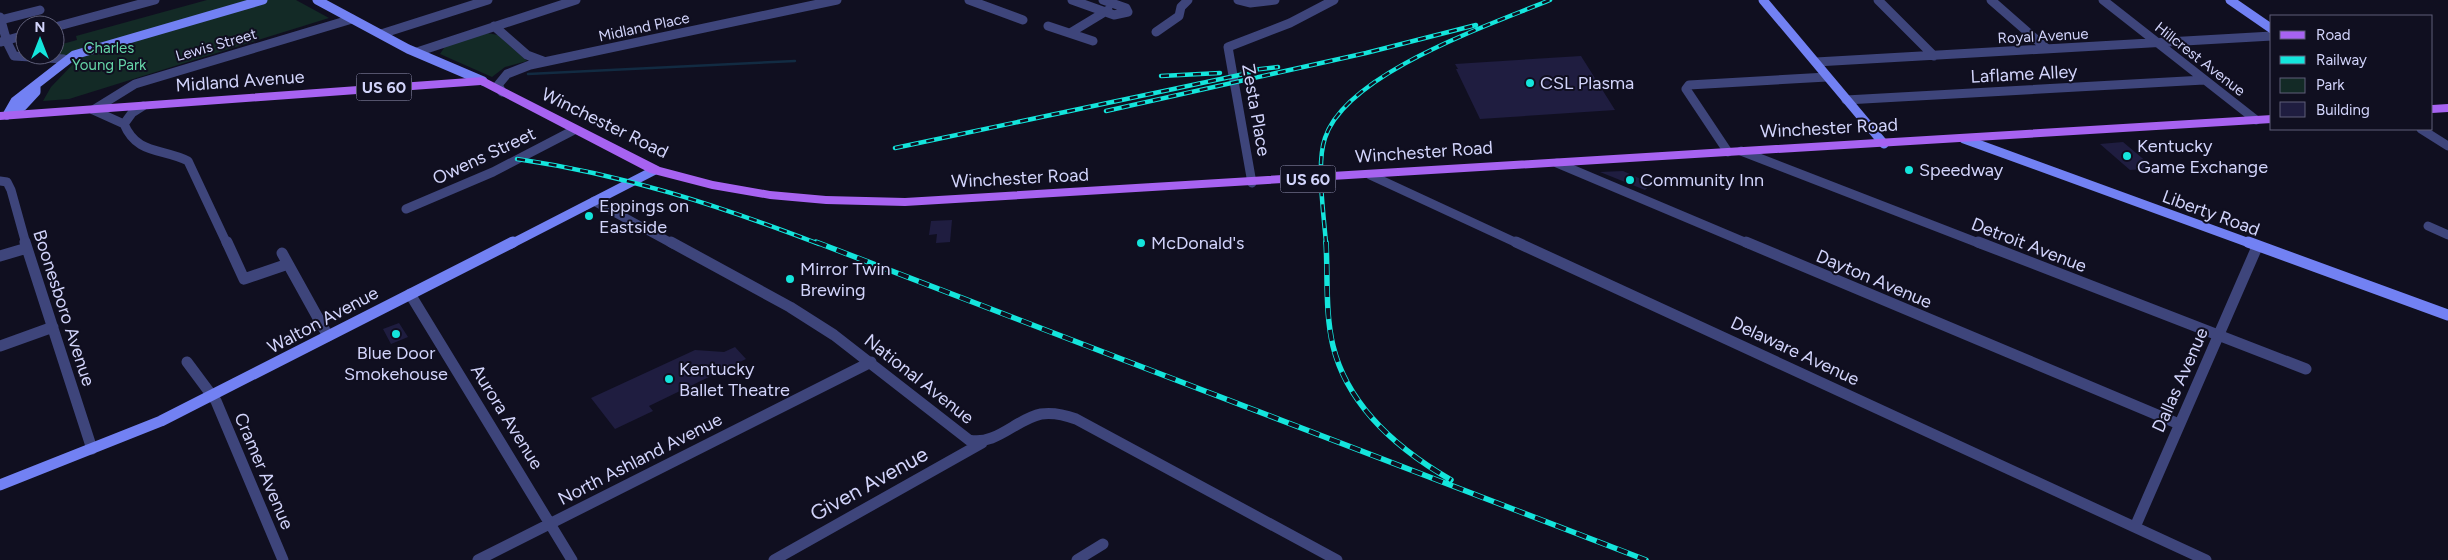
<svg xmlns="http://www.w3.org/2000/svg" width="2448" height="560" font-family="Figtree,sans-serif">
<style>
.green{fill:#132a26}
.lines{fill:none;stroke-linecap:round;stroke-linejoin:round}
.stream{stroke:#122b42;stroke-width:2.5}
.building{fill:#1f1d40}
.street-far1{stroke:#3e457b;stroke-width:9}
.street{stroke:#3e457b;stroke-width:11}
.secondary-far1{stroke:#7281f3;stroke-width:9}
.secondary{stroke:#7281f3;stroke-width:11}
.primary{fill:#a763f1;fill-rule:evenodd}
.rail-far1-casing{stroke:#14e5dc;stroke-width:4.5}
.rail-casing{stroke:#14e5dc;stroke-width:5.5}
.rail-far1{stroke:#100f20;stroke-width:2.5;stroke-dasharray:8;stroke-linecap:butt}
.rail{stroke:#100f20;stroke-width:4;stroke-dasharray:11;stroke-linecap:butt}
.poi-dot{fill:#14e5dc;stroke:#100f20;stroke-width:2}
.labels{text-anchor:middle;stroke-width:4;stroke-linejoin:round;paint-order:stroke}
.far-street-label{font-size:15px;fill:#d2d4fb;stroke:#100f20}
.far-park-label{font-size:15px;fill:#65d4a8;stroke:#100f20}
.shield{fill:#100f20;stroke:#9899b9;stroke-width:1}
.shield-label{font-size:16px;font-weight:bold;fill:#d2d4fb}
.street-label{font-size:18px;fill:#d2d4fb;stroke:#100f20}
.poi-label{font-size:18px;fill:#d2d4fb;stroke:#100f20;text-anchor:start}
.near-street-label{font-size:21px;fill:#d2d4fb;stroke:#100f20}
</style>
<rect width="100%" height="100%" fill="#100f20"/>
<!-- green -->
<path class="green" d="M207,0h89l33,18 -260,81 -26,2 8,-14 24,-25 -20,-8v-8l22,-6 -1,-4z
M487,33l11,2 29,26 -22,6 -13,10 -52,-23 6,-9z"/>
<g class="lines">
<!-- stream -->
<path class="stream" d="M528,74l267,-13"/>
</g>
<!-- building -->
<path class="building" d="M1581,56l34,54 -135,9 -24,-50h2l-3,-5z
M2123,142l31,26 -24,2 -30,-26z
M1623,171l29,13 -7,6 -45,-18z
M952,220l-2,22 -14,1 1,-9 -8,1 2,-14z
M399,323l9,14 -17,7 -8,-15z
M735,347l11,12 -97,47 4,5 -38,18 -24,-31 104,-48 29,2z"/>
<g class="lines">
<!-- street-far1 -->
<path class="street-far1" d="M969,0l54,20
M1072,0l42,15 14,-3 -2,-4 -23,-8
M1238,0l12,3 25,-3
M1878,0l56,56
M1991,0l56,49
M2103,0l153,120
M0,17l7,25 7,14 50,3
M1,20l39,-10
M494,26l33,29 16,6
M1048,26l45,15
M55,27l100,-27
M1156,32l23,-16 2,-9 7,-7
M1070,33l38,-23
M381,34l107,-34
M1,42l24,-7
M417,52l159,-52
M1816,62l456,-26
M502,92l-4,-7 9,-11 23,-9 307,-65
M1846,100l358,-20
M93,110l42,-26 217,-65
M93,110l31,14 8,-11 11,-7
M124,124c13,31 38,24 64,37l39,83
M2421,129l27,17
M1741,151l240,93
M1728,152l-42,-63 3,-4 138,-8
M1557,163l192,81
M1370,175l149,69
M0,181l7,1 4,8 15,54
M1252,183l-24,-136 62,-24 44,-23
M594,201l79,43
M406,209l87,-37 81,-42
M2428,226l20,9"/>
<!-- street -->
<path class="street" d="M25,242l67,207
M227,242l17,37 44,-15
M671,242l119,65 44,28 135,105c27,6 47,-21 72,-26 12,-2 24,1 35,5l261,141
M1516,242l690,318
M1746,242l433,182
M1978,242l328,127
M282,253l46,83
M0,256l27,-8
M410,294l162,266
M0,346l53,-19
M187,362l29,39 67,159
M2135,527l122,-280
M478,560l393,-198
M774,560l208,-117
M1077,560l26,-16"/>
<!-- secondary-far1 -->
<path class="secondary-far1" d="M317,0l91,49 75,32
M1763,0l121,144
M2230,0l42,29
M7,115l8,-14 59,-46 189,-55
M7,115l16,-9 13,-14v-6
M1964,139l288,105
M511,244l144,-74"/>
<!-- secondary -->
<path class="secondary" d="M2248,242l200,73
M0,485l161,-64 352,-179"/>
<!-- primary -->
<path class="primary" d="M483,77l177,90 53,14 57,10 56,5 79,2 1367,-83v8l-1367,83 -79,-2 -56,-5 -58,-10 -62,-16 -169,-88 -481,35v-8z
M2448,104v8l-16,1v-8z"/>
<defs>
<path id="rail-far1" d="M1243,71l35,-4
M1161,76l59,-3
M1106,111l260,-58 110,-28
M895,148l354,-75
M517,159c109,16 200,46 302,85
M1326,244c-2,-29 -10,-80 -1,-106 21,-65 165,-113 225,-138"/>
<path id="rail" d="M816,242l830,318
M1326,242c2,34 -1,71 7,104 15,61 66,104 118,134"/>
</defs>
<!-- rail-far1 casing -->
<use href="#rail-far1" class="rail-far1-casing"/>
<!-- rail casing -->
<use href="#rail" class="rail-casing"/>
<!-- rail-far1 -->
<use href="#rail-far1" class="rail-far1"/>
<!-- rail -->
<use href="#rail" class="rail"/>
</g>
<!-- markers -->
<g class="poi-dot">
<circle cx="1530" cy="83" r="5"/>
<circle cx="2127" cy="156" r="5"/>
<circle cx="1909" cy="170" r="5"/>
<circle cx="1630" cy="180" r="5"/>
<circle cx="589" cy="216" r="5"/>
<circle cx="1141" cy="243" r="5"/>
<circle cx="790" cy="279" r="5"/>
<circle cx="396" cy="334" r="5"/>
<circle cx="669" cy="379" r="5"/>
</g>
<g class="labels">
<!-- far-street labels -->
<g class="far-street-label">
<text transform="translate(644 27) rotate(-12)" y="5">Midland Place</text>
<text transform="translate(2043 36) rotate(-3)" y="5">Royal Avenue</text>
<text transform="translate(216 45) rotate(-16)" y="5">Lewis Street</text>
<text transform="translate(2200 59) rotate(38)" y="5">Hillcrest Avenue</text>
</g>
<!-- far-park labels -->
<g class="far-park-label">
<text x="109" y="53">Charles<tspan x="109" dy="17">Young Park</tspan></text>
</g>
<!-- shield labels -->
<g class="shield">
<rect x="356.5" y="73.5" width="55" height="27" rx="4"/>
<rect x="1280.5" y="165.5" width="55" height="27" rx="4"/>
</g>
<g class="shield-label">
<text x="384" y="93">US 60</text>
<text x="1308" y="185">US 60</text>
</g>
<!-- street labels -->
<g class="street-label">
<text transform="translate(2024 74) rotate(-3)" y="6">Laflame Alley</text>
<text transform="translate(240 81) rotate(-4)" y="6">Midland Avenue</text>
<text transform="translate(1256 110) rotate(80)" y="6">Zesta Place</text>
<text transform="translate(605 123) rotate(26)" y="6">Winchester Road</text>
<text transform="translate(1829 128) rotate(-3)" y="6">Winchester Road</text>
<text transform="translate(1424 152) rotate(-4)" y="6">Winchester Road</text>
<text transform="translate(484 156) rotate(-25)" y="6">Owens Street</text>
<text transform="translate(1020 178) rotate(-3)" y="6">Winchester Road</text>
<text transform="translate(2211 213) rotate(20)" y="6">Liberty Road</text>
<text transform="translate(2029 245) rotate(21)" y="6">Detroit Avenue</text>
<text transform="translate(1874 279) rotate(23)" y="6">Dayton Avenue</text>
<text transform="translate(64 308) rotate(72)" y="6">Boonesboro Avenue</text>
<text transform="translate(323 320) rotate(-28)" y="6">Walton Avenue</text>
<text transform="translate(1795 351) rotate(25)" y="6">Delaware Avenue</text>
<text transform="translate(919 379) rotate(38)" y="6">National Avenue</text>
<text transform="translate(2180 380) rotate(-66)" y="6">Dallas Avenue</text>
<text transform="translate(507 417) rotate(58)" y="6">Aurora Avenue</text>
<text transform="translate(640 459) rotate(-27)" y="6">North Ashland Avenue</text>
<text transform="translate(264 471) rotate(67)" y="6">Cramer Avenue</text>
</g>
<!-- poi labels -->
<g class="poi-label">
<text x="1540" y="89">CSL Plasma</text>
<text x="2137" y="152">Kentucky<tspan x="2137" dy="21">Game Exchange</tspan></text>
<text x="1919" y="176">Speedway</text>
<text x="1640" y="186">Community Inn</text>
<text x="599" y="212">Eppings on<tspan x="599" dy="21">Eastside</tspan></text>
<text x="1151" y="249">McDonald's</text>
<text x="800" y="275">Mirror Twin<tspan x="800" dy="21">Brewing</tspan></text>
<text x="396" y="359" text-anchor="middle">Blue Door<tspan x="396" dy="21">Smokehouse</tspan></text>
<text x="679" y="375">Kentucky<tspan x="679" dy="21">Ballet Theatre</tspan></text>
</g>
<!-- near-street labels -->
<g class="near-street-label">
<text transform="translate(869 484) rotate(-29)" y="7">Given Avenue</text>
</g>
</g>
<!-- legend -->
<rect x="2270" y="15" width="162" height="115" fill="#100f20" stroke="#5e5e78"/>
<rect x="2280" y="31" width="25" height="8" fill="#a763f1" stroke="#5e5e78"/>
<text x="2316" y="40" font-size="15" fill="#d2d4fb">Road</text>
<rect x="2280" y="56" width="25" height="8" fill="#14e5dc" stroke="#5e5e78"/>
<text x="2316" y="65" font-size="15" fill="#d2d4fb">Railway</text>
<rect x="2280" y="78" width="25" height="15" fill="#132a26" stroke="#5e5e78"/>
<text x="2316" y="90" font-size="15" fill="#d2d4fb">Park</text>
<rect x="2280" y="102" width="25" height="15" fill="#1f1d40" stroke="#5e5e78"/>
<text x="2316" y="115" font-size="15" fill="#d2d4fb">Building</text>
<!-- north arrow -->
<g transform="translate(40 40)"><circle r="24" fill="#100f20" stroke="#5e5e78"/>
<path d="M0-4L9 19L0 12L-9 19Z" fill="#14e5dc"/>
<text y="-8" font-size="14" font-weight="bold" text-anchor="middle" fill="#d2d4fb">N</text>
</g>
</svg>
